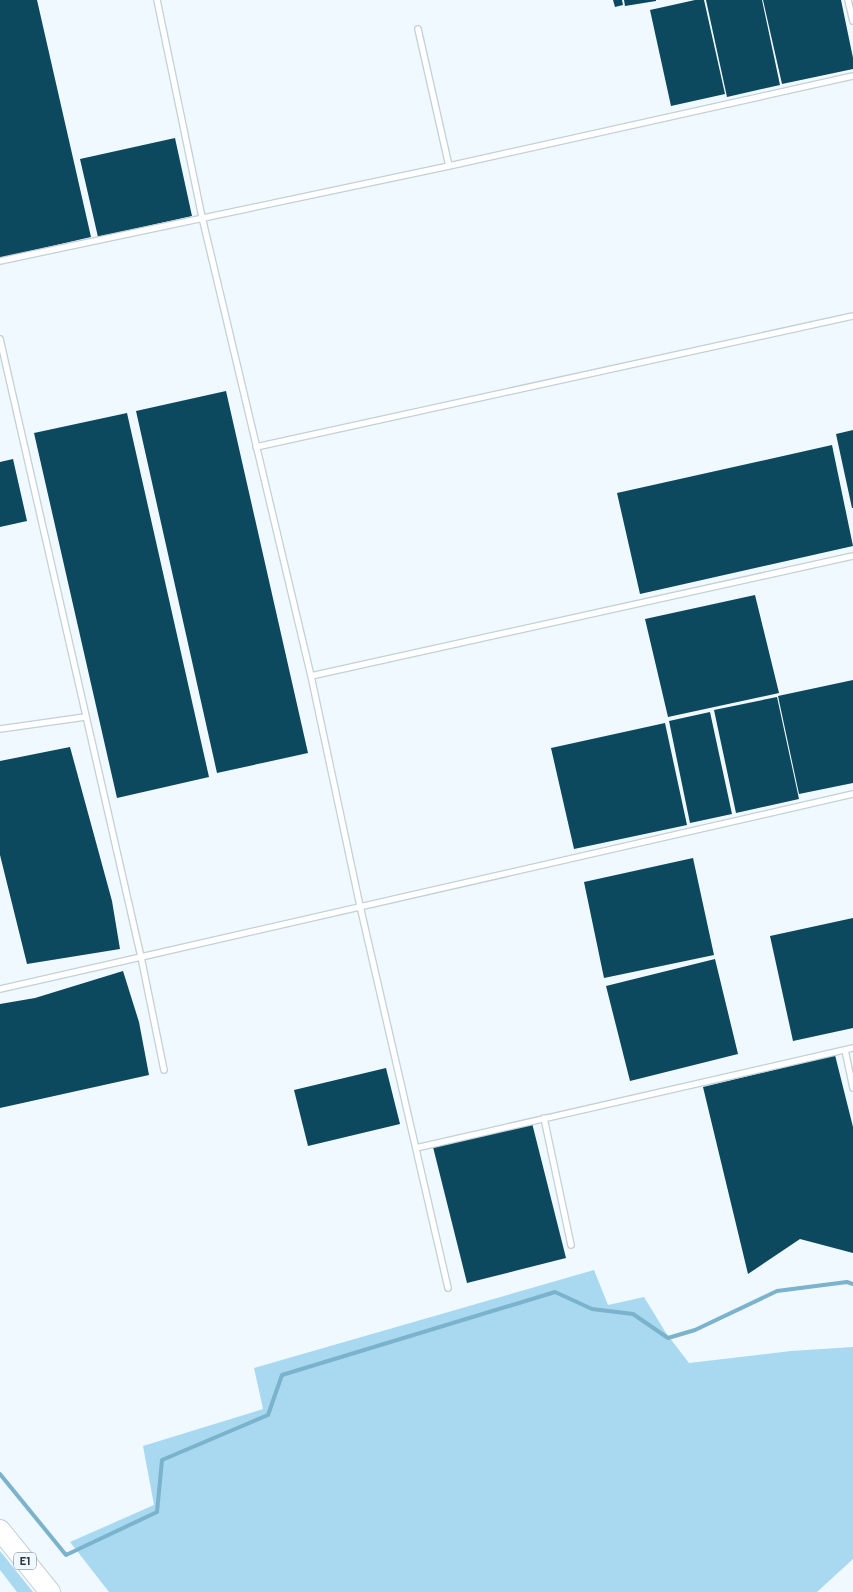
<svg xmlns="http://www.w3.org/2000/svg" width="853" height="1592" font-family="Barlow,sans-serif">
<style>
.green{fill:#a8d9f1}
.lines{fill:none;stroke-linecap:round;stroke-linejoin:round}
.stream{stroke:#7bb2cc;stroke-width:4}
.building{fill:#0c485e}
.service-casing{stroke:#c3d0d6;stroke-width:8}
.motorway-casing{stroke:#c3d0d6;stroke-width:22}
.service{stroke:#fff;stroke-width:5.5}
.motorway{stroke:#fff;stroke-width:20}
.labels{text-anchor:middle;stroke-width:5;stroke-linejoin:round;paint-order:stroke}
.shield{fill:#eff9ff;stroke:#697074;stroke-width:1}
.shield-label{font-size:11px;font-weight:bold;fill:#303538}
</style>
<rect width="100%" height="100%" fill="#eff9ff"/>
<!-- green -->
<path class="green" d="M594,1270l14,35 36,-8 22,36 23,30 102,-12 62,-4v212l-36,33h-708l-39,-50 84,-37 -11,-59 120,-37 -9,-41z
M0,1551l33,41h-16l-17,-22z"/>
<g class="lines">
<!-- stream -->
<path class="stream" d="M0,1474l66,81 91,-43 5,-52 106,-45 14,-40 273,-83 37,17 41,5 35,24 27,-8 82,-39 70,-9 6,2"/>
</g>
<!-- building -->
<path class="building" d="M0,0h37l54,237 -91,21z
M613,0h9l1,5 -8,2z
M624,0h32v1l-31,5z
M695,0h9l21,94 -54,12 -21,-96z
M706,0h56l18,85 -53,12z
M763,0h78l12,58v11l-71,15z
M175,138l17,78 -94,21 -18,-78z
M226,391l82,362 -91,20 -81,-362z
M127,413l82,364 -92,21 -83,-365z
M853,430v78h-1l-16,-74z
M832,445l21,101 -213,48 -23,-101z
M13,459l14,62 -27,6v-65z
M755,595l24,98 -111,24 -23,-98z
M853,680v103l-54,11 -21,-98z
M777,697l22,102 -63,14 -22,-103z
M710,712l22,102 -42,9 -21,-102z
M665,723l22,102 -113,24 -23,-101z
M70,747l42,154 8,48 -93,15 -27,-109v-94z
M693,858l21,97 -110,23 -20,-96z
M853,918v110l-60,13 -23,-105z
M715,959l23,95 -108,27 -24,-95z
M123,971l16,51 10,53 -149,33v-104l35,-6z
M835,1055l18,72v126l-53,-14 -52,35 -45,-187z
M386,1068l14,56 -92,22 -14,-56z
M532,1123l34,135 -99,25 -34,-136z"/>
<g class="lines">
<defs>
<path id="service" d="M157,0l45,217 109,459 49,230 88,382
M848,0l5,21
M418,29l31,137
M0,261l449,-95 404,-90
M0,339l141,618 712,-163
M256,447l597,-131
M311,676l542,-120
M0,729l85,-12
M0,989l141,-32 23,113
M845,1050l8,38
M544,1118l27,127
M416,1148l437,-100"/>
<path id="motorway" d="M0,1530l50,62"/>
</defs>
<!-- service casing -->
<use href="#service" class="service-casing"/>
<!-- motorway casing -->
<use href="#motorway" class="motorway-casing"/>
<!-- service -->
<use href="#service" class="service"/>
<!-- motorway -->
<use href="#motorway" class="motorway"/>
</g>
<g class="labels">
<!-- shield labels -->
<rect class="shield" x="14" y="1552.5" width="22" height="17" rx="4"/>
<g class="shield-label">
<text x="25" y="1565">E1</text>
</g>
</g>
</svg>
